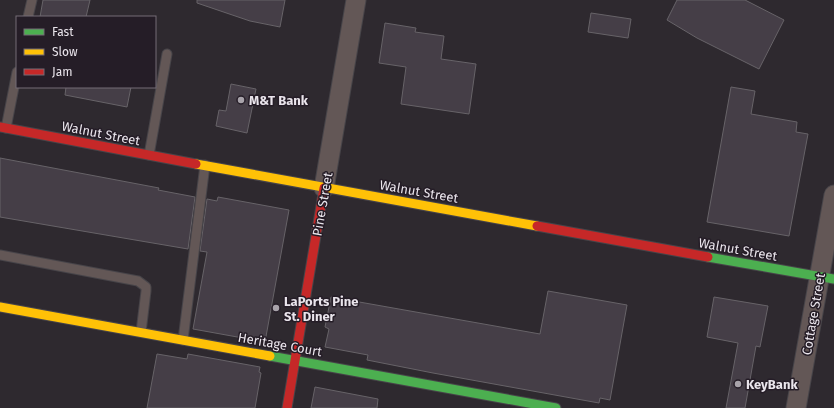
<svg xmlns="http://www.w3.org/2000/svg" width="834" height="408" font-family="'Fira Sans',sans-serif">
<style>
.building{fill:#453e47;stroke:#676368}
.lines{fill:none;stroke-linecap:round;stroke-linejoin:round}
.lane-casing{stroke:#474449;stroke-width:11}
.street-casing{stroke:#474449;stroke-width:21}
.fast-casing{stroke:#474449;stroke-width:11}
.slow-casing{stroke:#474449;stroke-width:11}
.jam-casing{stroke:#474449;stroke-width:11}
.lane{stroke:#635756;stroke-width:9}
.street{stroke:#635756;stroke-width:19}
.fast{stroke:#4caf50;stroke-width:9}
.slow{stroke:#ffc107;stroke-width:9}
.jam{stroke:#c62828;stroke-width:9}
.poi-dot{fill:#a8a3aa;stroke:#251d27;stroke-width:1.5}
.labels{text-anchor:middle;stroke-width:3;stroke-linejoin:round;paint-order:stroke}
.poi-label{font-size:13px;font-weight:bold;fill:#eae5ec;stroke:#251d27;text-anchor:start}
.street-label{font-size:13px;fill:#eae5ec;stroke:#251d27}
</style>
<rect width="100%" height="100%" fill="#2e292f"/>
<!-- building -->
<path class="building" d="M43,0h47l-4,17h-46z
M197,0h88l-5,27 -30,-6 -53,-18z
M677,0h68l39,20 -25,49 -62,-31 -30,-18z
M591,13l40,6 -3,19 -40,-6z
M385,23l31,5 -1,4 29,4 -3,23 35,5 -7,50 -68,-10 5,-37 -27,-4z
M231,84l25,5 -9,44 -31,-7 3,-16 7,1z
M66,87h65l-4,20 -62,-12z
M731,87l24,4 -4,23 46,8 -1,10 12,2 -19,102 -82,-14z
M0,158l159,30 -1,2 37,7 -7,52 -188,-32z
M218,197l71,13 -24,132 -72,-13 14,-77 -7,-1 7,-52 10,2z
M548,291l79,14 -17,95 -10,-2 -1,5 -166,-30 -66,-13 1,-5 -43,-8 4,-18 -4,-2 6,-30 209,37z
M714,297l54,9 -8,41 -4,-1 -11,62h-19l12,-65 -31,-6z
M157,354l30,5 1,-5 72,13 -1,5 2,1 -6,35h-108z
M315,387l63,12 -1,9h-66z"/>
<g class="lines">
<defs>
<path id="lane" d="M28,17l4,-17
M6,128l11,-56
M149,155l18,-101
M0,255l138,26 8,6v4l-5,41
M183,340l22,-175"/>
<path id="street" d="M324,188l32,-188
M796,408l38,-213"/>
<path id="fast" d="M708,257l126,22
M270,356l286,52"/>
<path id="slow" d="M196,164l341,62
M0,307l270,49"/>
<path id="jam" d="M0,127l196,37
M537,226l171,31
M287,408l37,-220"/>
</defs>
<!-- lane casing -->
<use href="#lane" class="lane-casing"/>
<!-- street casing -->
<use href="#street" class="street-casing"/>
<!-- fast casing -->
<use href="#fast" class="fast-casing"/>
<!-- slow casing -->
<use href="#slow" class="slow-casing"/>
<!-- jam casing -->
<use href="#jam" class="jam-casing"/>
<!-- lane -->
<use href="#lane" class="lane"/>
<!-- street -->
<use href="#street" class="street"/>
<!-- fast -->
<use href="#fast" class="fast"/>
<!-- slow -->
<use href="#slow" class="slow"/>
<!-- jam -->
<use href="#jam" class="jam"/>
</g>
<!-- markers -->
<g class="poi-dot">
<circle cx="241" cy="100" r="4"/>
<circle cx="276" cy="308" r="4"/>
<circle cx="738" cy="384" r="4"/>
</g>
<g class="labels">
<!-- poi labels -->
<g class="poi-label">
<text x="249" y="105">M&amp;T Bank</text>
<text x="284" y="306">LaPorts Pine<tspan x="284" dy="15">St. Diner</tspan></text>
<text x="746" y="389">KeyBank</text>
</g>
<!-- street labels -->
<g class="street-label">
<text transform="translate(101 133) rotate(11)" y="5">Walnut Street</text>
<text transform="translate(419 191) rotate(10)" y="5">Walnut Street</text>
<text transform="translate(322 204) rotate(-80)" y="5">Pine Street</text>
<text transform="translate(738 249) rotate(10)" y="5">Walnut Street</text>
<text transform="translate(813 314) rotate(-80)" y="5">Cottage Street</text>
<text transform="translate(280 344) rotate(10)" y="5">Heritage Court</text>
</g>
</g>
<!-- legend -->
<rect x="16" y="16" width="140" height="72" fill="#251d27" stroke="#746d76"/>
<rect x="24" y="29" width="20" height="6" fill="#4caf50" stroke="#746d76"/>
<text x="52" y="36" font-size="12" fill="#eae5ec">Fast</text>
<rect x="24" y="49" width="20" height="6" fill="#ffc107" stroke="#746d76"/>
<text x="52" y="56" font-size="12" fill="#eae5ec">Slow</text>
<rect x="24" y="69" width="20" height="6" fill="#c62828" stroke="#746d76"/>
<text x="52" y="76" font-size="12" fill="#eae5ec">Jam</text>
</svg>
